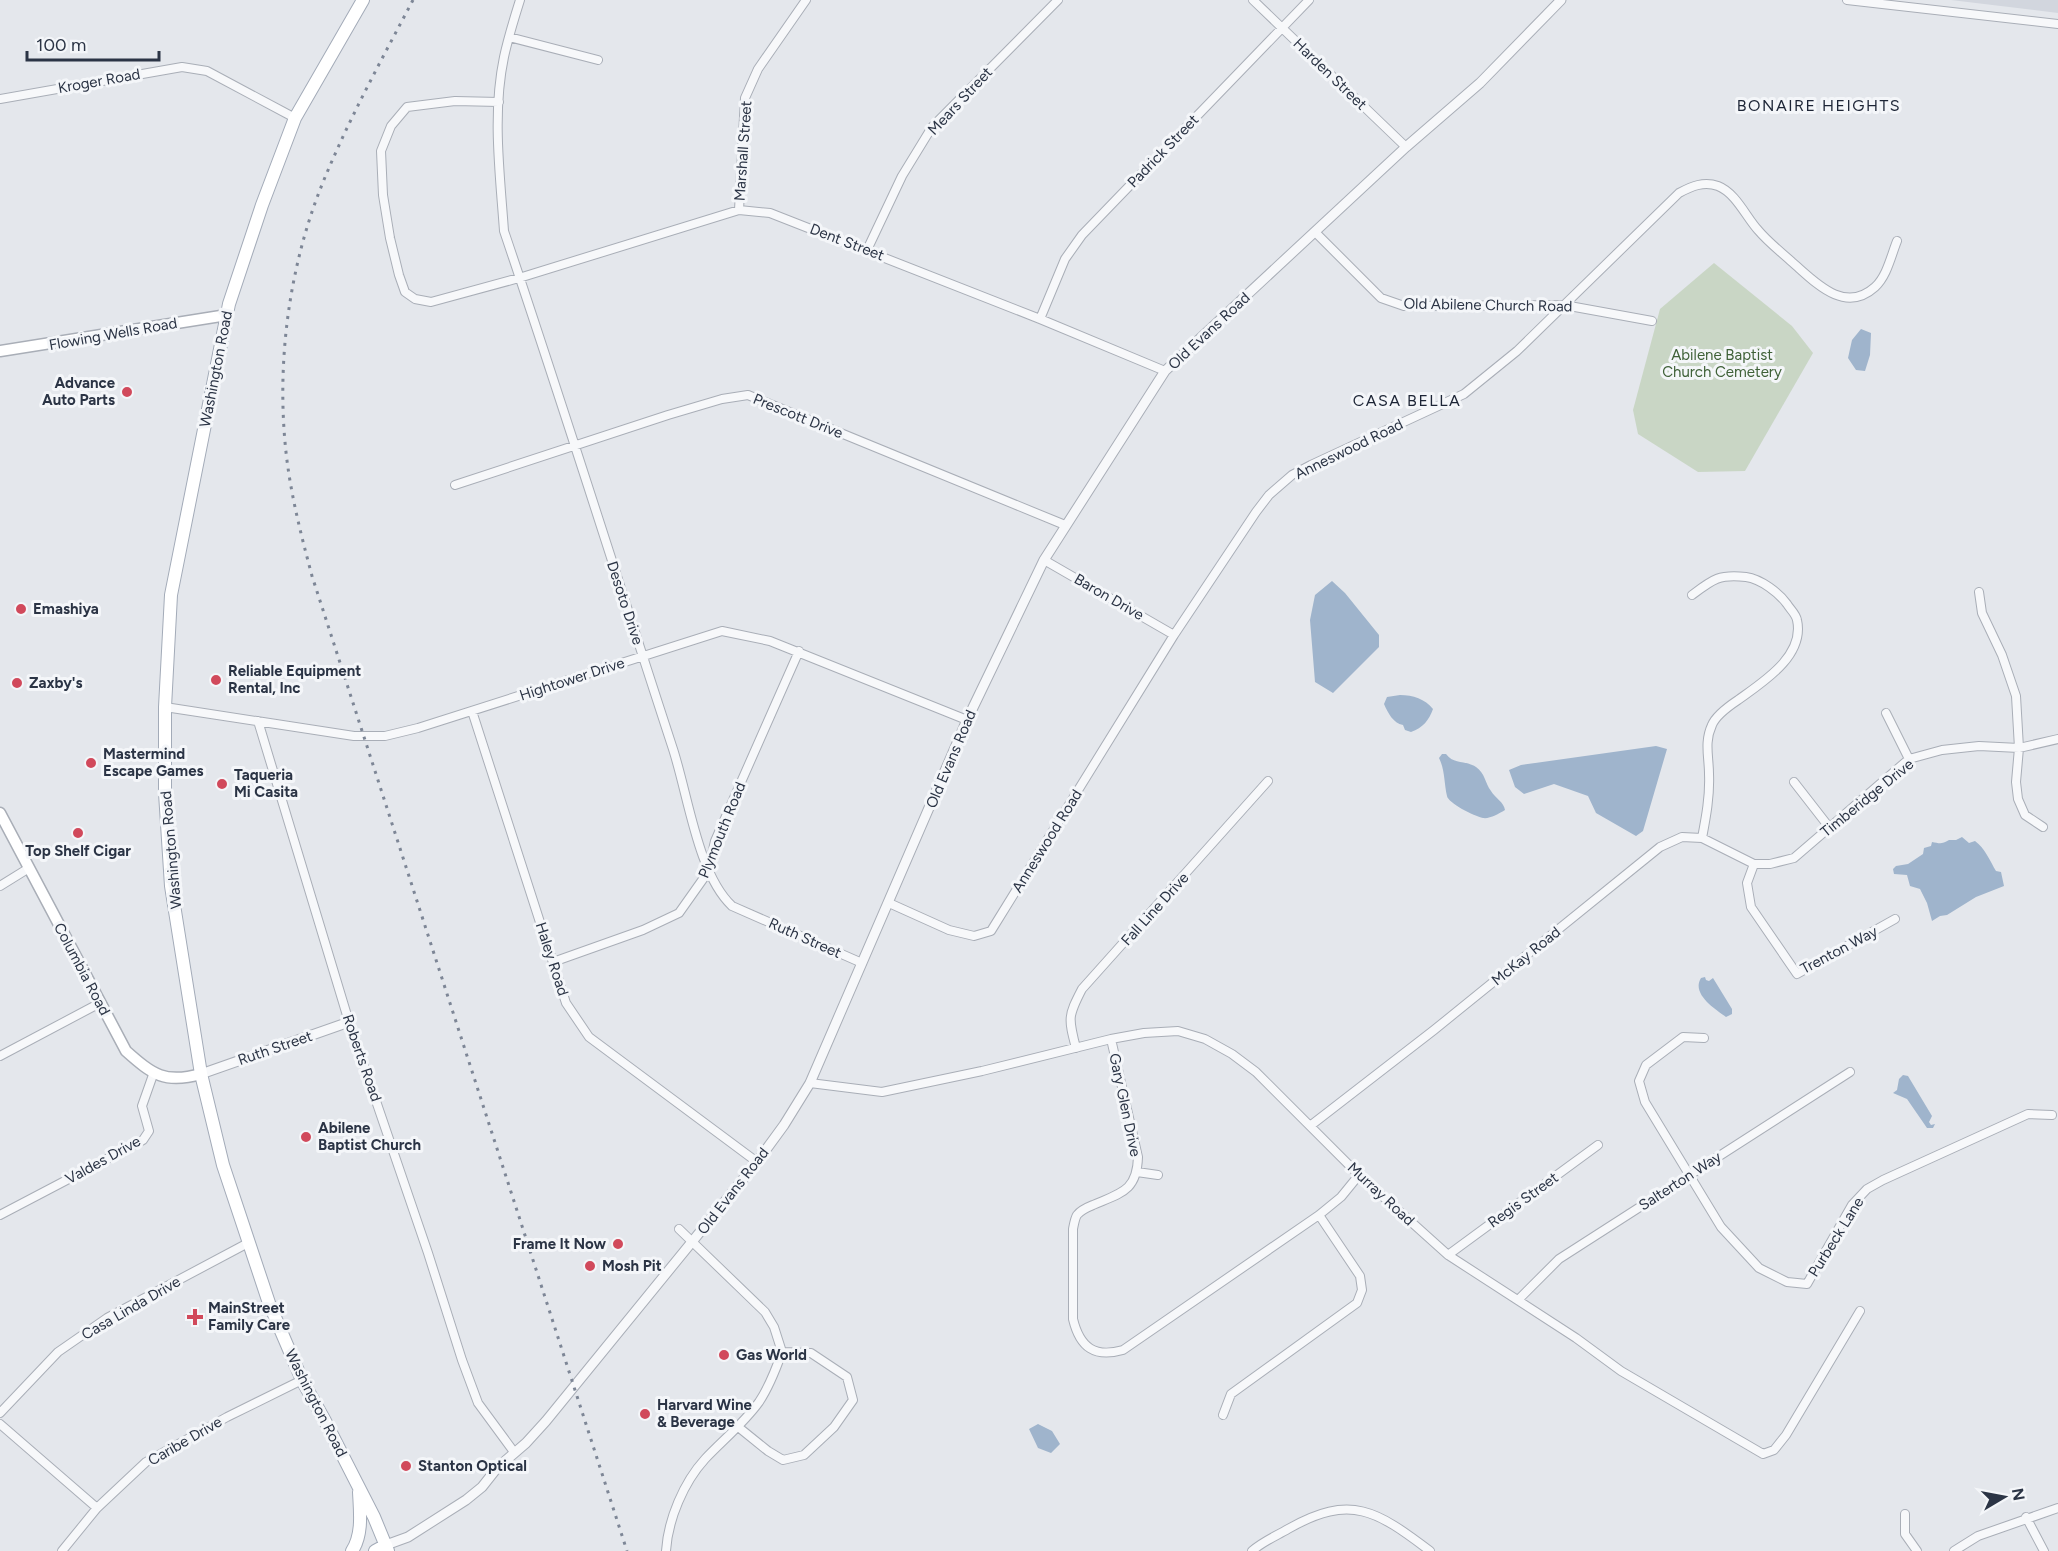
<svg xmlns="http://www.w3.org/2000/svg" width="2058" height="1551" font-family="Figtree,sans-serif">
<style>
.built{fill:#d2d6de}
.green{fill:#c9d6c5}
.water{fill:#9fb4cc}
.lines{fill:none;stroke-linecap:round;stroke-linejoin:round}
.minor-casing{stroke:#a9aeb7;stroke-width:10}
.tertiary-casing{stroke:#a9aeb7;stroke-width:11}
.secondary-casing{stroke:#a9aeb7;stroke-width:13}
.primary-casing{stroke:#a3abb8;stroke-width:14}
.minor{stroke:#f7f8fa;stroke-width:8}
.tertiary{stroke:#f7f8fa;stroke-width:9}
.secondary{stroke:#fff;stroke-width:10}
.primary{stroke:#fff;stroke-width:12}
.rail{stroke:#7d8696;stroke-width:3;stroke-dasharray:3 6;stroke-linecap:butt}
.poi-dot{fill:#d1495b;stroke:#f4f6f9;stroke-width:2}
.labels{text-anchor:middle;stroke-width:6;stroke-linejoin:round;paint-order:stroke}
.street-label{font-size:15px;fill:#2b3445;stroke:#f4f6f9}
.park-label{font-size:15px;fill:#3f6138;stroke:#f4f6f9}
.poi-label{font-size:15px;font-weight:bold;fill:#2b3445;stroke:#f4f6f9;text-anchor:start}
.neighbourhood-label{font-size:16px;letter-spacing:1.5px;fill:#1d2536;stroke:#f4f6f9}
</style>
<rect width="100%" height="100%" fill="#e4e7ec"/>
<!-- built -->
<path class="built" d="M1951,0h107v13z"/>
<!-- green -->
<path class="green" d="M1714,263l78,63 21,27 -68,118 -47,1 -60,-38 -5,-24 27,-101z"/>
<!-- water -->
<path class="water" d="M1861,329l10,4 -1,22 -5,16 -9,-1 -8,-12 4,-18z
M1332,581l13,12 34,42v12l-46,46 -18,-11 -5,-62 5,-25z
M1400,695c13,0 25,4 33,14 -4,11 -10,19 -22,23l-6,-2 -2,-5c-10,-2 -15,-12 -19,-21l3,-7z
M1656,746l11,3 -24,82 -7,5 -40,-23 -8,-17 -34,-12 -30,10 -9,-7 -6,-17 12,-5z
M1442,754h4c8,11 20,6 30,13 9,6 9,16 15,24 4,7 13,11 14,19 -7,4 -15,9 -22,8 -9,-2 -35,-15 -36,-22 -3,-13 -2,-26 -8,-38z
M1962,837l7,6 6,-2c10,7 15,20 21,30l5,1 3,14 -28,11 -29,18 -7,1 -8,5 -5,-18 -7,-14 -10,-3 -3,-11 -13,-1 -1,-5 3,-3 12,-2 15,-10 1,-6 7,-2 1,-4c7,1 9,3 17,-2h7z
M1705,977l1,3 3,1 4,-3 19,31v5l-6,3c-11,-8 -35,-23 -25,-39z
M1903,1075l5,1 24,40 -3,6 2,3 4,-1 -2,4h-6l-20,-29 -14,-6 4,-3 2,-11z
M1038,1424l14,7 8,13 -9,9 -13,-5 -9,-19z"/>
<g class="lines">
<defs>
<path id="minor" d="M520,0c-6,19 -12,38 -16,57 -12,57 -4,117 0,174 58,171 112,344 168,515 16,47 25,127 60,160l130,57
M1253,0l153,147
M1847,0l211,24
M509,37l89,23
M0,99l182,-32 25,4 88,47
M499,102l-44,-1 -48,6 -16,19 -10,25 2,44 7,43 9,37 6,17 10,7 16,3 88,-24 220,-68 31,3 270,106 125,52
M739,210l6,-112 13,-29 48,-69
M1315,232l66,66 23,8 160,-1 88,16
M867,250l35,-74 30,-49 126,-127
M1040,319l25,-60 17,-24 227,-235
M455,485l213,-70 54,-16 26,-4 317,130
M1044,560l130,75
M1979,592l3,21 20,42 14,41 3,52 -3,34 2,17 7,16 18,12
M1692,595c21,-16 27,-21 54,-18 15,2 33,16 41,27 3,5 9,10 10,16 8,36 -34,62 -59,80 -9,6 -22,15 -26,25 -8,17 -3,32 -3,49 1,22 -3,43 -7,64
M165,707l189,29h31l33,-8 304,-97 48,10 197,79
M472,711l94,292 23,34 168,125
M1886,713l23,46
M258,721l91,301 79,231 34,107 16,43 36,49
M1794,782l35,45
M1754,864l-7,19 4,24 46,67 98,-55
M0,886l29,-18
M889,903l60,27 25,6 17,-5 183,-296 82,-123 13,-17 23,-20 19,-10 153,-71 53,-43 162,-158c13,-7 25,-12 39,-7 18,7 28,31 40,44 10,12 23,22 34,32 22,19 52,53 83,25 12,-11 16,-31 22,-46
M553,962l90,-32 36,-17 29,-41 7,-31 84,-190
M1704,1038l-21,-1 -37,28 -7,16 6,21 76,125 38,41 28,14 20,2 45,-79 15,-16 16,-9 145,-66 24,1
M1111,1039l27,118c-1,34 -17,36 -45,48 -5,2 -12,5 -16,10 -2,3 -3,9 -4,14v90c7,29 22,39 50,31l196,-135 22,-18 18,-22
M1076,1048c-8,-30 -8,-32 6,-59l186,-208
M0,1056l100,-53
M810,1083l72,9 100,-21 129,-32 33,-6 34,-2 27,8 27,15 24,18 103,103 89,80 128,83 45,33 142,83 11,-4 12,-15 74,-124
M1310,1126l124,-96 226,-183 22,-10 20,1 52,26h16l24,-6 115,-99 33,-9 37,-4 40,2 39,-9
M1137,1172l21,3
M0,1215l143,-75 6,-9 -7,-25 12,-34
M1448,1255l150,-110
M1518,1300l41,-41 291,-187
M0,1413l58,-61 49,-34 141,-75
M1223,1415l8,-21 126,-91 5,-13 -2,-14 -41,-61
M0,1424l97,84
M737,1426l31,25 15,9 21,-5 30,-28 19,-27 -6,-23 -36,-24 -29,-1
M1905,1514v20l12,17
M2026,1517l18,34
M62,1551l35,-43 49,-46 81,-45 75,-37
M666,1551c2,-32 18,-69 39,-92 18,-19 39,-36 54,-57 10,-15 17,-33 23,-50l-8,-25 -9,-15 -86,-83
M1252,1551c10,-9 24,-15 36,-22 63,-36 89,-18 142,22
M1954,1551l24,-15 80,-28"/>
<path id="tertiary" d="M201,1074l148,-52
M386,1545l22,-8 58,-37 16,-13 15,-19 29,-25 20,-22 211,-259 27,-37 26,-42 157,-363 77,-160 121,-189 241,-224 74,-64 81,-83"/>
<path id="secondary" d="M0,351l227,-36
M0,813l126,238c27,24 39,33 75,23"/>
<path id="primary" d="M363,0l-68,118 -33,87 -33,99 -58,291 -6,112v86l6,93 30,188 22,91 46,138 33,77 23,41 49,96 14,34
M352,1551c11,-17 8,-39 7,-59
M375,1551l11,-6"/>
</defs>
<!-- minor casing -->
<use href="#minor" class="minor-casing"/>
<!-- tertiary casing -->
<use href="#tertiary" class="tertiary-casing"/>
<!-- secondary casing -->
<use href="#secondary" class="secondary-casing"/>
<!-- primary casing -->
<use href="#primary" class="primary-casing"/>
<!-- minor -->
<use href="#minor" class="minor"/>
<!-- tertiary -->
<use href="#tertiary" class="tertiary"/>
<!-- secondary -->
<use href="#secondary" class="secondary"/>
<!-- primary -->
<use href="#primary" class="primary"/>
<!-- rail -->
<path class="rail" d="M413,0c-30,57 -62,115 -87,175 -35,82 -49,178 -41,267 4,46 15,89 27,134l315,975"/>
</g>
<!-- markers -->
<g class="poi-dot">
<circle cx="127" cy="392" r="6"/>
<circle cx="21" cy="609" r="6"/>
<circle cx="216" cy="680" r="6"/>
<circle cx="17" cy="683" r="6"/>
<circle cx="91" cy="763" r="6"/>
<circle cx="222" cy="784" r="6"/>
<circle cx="78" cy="833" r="6"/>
<circle cx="306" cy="1137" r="6"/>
<circle cx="618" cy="1244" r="6"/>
<circle cx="590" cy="1266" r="6"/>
<path d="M192 1308h6v6h6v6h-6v6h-6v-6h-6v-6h6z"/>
<circle cx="724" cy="1355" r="6"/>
<circle cx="645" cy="1414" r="6"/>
<circle cx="406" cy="1466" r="6"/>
</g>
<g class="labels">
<!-- street labels -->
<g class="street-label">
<text transform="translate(1330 74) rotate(44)" y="5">Harden Street</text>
<text transform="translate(99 81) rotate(-10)" y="5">Kroger Road</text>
<text transform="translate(960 101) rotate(-47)" y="5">Mears Street</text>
<text transform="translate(743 151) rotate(-86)" y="5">Marshall Street</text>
<text transform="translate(1163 151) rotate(-46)" y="5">Padrick Street</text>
<text transform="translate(847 242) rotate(21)" y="5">Dent Street</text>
<text transform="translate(1488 305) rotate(1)" y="5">Old Abilene Church Road</text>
<text transform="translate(1209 331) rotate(-43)" y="5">Old Evans Road</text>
<text transform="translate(113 334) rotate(-10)" y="5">Flowing Wells Road</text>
<text transform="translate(216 369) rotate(-79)" y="5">Washington Road</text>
<text transform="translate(798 416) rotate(22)" y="5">Prescott Drive</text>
<text transform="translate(1349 449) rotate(-26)" y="5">Anneswood Road</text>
<text transform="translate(1109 597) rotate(30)" y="5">Baron Drive</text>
<text transform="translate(625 603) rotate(72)" y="5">Desoto Drive</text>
<text transform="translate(572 679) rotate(-18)" y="5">Hightower Drive</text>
<text transform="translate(951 759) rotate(-67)" y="5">Old Evans Road</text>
<text transform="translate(1867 798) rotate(-39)" y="5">Timberidge Drive</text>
<text transform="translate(722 830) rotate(-68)" y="5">Plymouth Road</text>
<text transform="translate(1047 841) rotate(-58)" y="5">Anneswood Road</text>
<text transform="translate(171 850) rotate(-95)" y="5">Washington Road</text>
<text transform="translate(1155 909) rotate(-48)" y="5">Fall Line Drive</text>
<text transform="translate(805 938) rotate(24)" y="5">Ruth Street</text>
<text transform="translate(1839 950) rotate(-28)" y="5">Trenton Way</text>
<text transform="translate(1526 956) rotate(-39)" y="5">McKay Road</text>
<text transform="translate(552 959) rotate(72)" y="5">Haley Road</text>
<text transform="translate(82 969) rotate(62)" y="5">Columbia Road</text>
<text transform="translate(275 1048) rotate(-19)" y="5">Ruth Street</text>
<text transform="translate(362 1058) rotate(71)" y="5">Roberts Road</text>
<text transform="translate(1125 1105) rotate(78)" y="5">Gary Glen Drive</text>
<text transform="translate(103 1160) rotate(-29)" y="5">Valdes Drive</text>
<text transform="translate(1680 1181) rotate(-33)" y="5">Salterton Way</text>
<text transform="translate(733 1191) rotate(-52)" y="5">Old Evans Road</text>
<text transform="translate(1381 1194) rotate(43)" y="5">Murray Road</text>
<text transform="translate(1523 1200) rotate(-36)" y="5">Regis Street</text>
<text transform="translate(1836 1237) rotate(-58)" y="5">Purbeck Lane</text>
<text transform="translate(131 1308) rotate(-30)" y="5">Casa Linda Drive</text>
<text transform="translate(316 1403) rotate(63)" y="5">Washington Road</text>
<text transform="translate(185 1441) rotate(-30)" y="5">Caribe Drive</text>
</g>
<!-- park labels -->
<g class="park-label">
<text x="1722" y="360">Abilene Baptist<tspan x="1722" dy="17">Church Cemetery</tspan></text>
</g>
<!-- poi labels -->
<g class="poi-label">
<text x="115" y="388" text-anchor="end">Advance<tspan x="115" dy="17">Auto Parts</tspan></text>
<text x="33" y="614">Emashiya</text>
<text x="228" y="676">Reliable Equipment<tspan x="228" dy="17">Rental, Inc</tspan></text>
<text x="29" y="688">Zaxby's</text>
<text x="103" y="759">Mastermind<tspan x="103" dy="17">Escape Games</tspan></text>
<text x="234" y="780">Taqueria<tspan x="234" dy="17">Mi Casita</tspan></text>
<text x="78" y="856" text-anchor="middle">Top Shelf Cigar</text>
<text x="318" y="1133">Abilene<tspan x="318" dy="17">Baptist Church</tspan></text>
<text x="606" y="1249" text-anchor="end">Frame It Now</text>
<text x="602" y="1271">Mosh Pit</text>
<text x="208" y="1313">MainStreet<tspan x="208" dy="17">Family Care</tspan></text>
<text x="736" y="1360">Gas World</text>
<text x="657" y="1410">Harvard Wine<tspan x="657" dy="17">&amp; Beverage</tspan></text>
<text x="418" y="1471">Stanton Optical</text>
</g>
<!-- neighbourhood labels -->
<g class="neighbourhood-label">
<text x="1819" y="111">BONAIRE HEIGHTS</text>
<text x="1407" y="406">CASA BELLA</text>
</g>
</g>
<!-- north arrow -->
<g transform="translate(2004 1497) rotate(80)" stroke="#f4f6f9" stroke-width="4.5" paint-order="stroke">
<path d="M0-4.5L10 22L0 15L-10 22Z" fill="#2b3445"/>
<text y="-9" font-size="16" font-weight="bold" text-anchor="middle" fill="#2b3445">N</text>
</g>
<!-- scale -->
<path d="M27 51v9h132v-9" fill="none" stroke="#2b3445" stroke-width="3"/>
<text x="36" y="51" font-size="18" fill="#2b3445" stroke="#f4f6f9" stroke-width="4.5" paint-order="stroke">100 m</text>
</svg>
